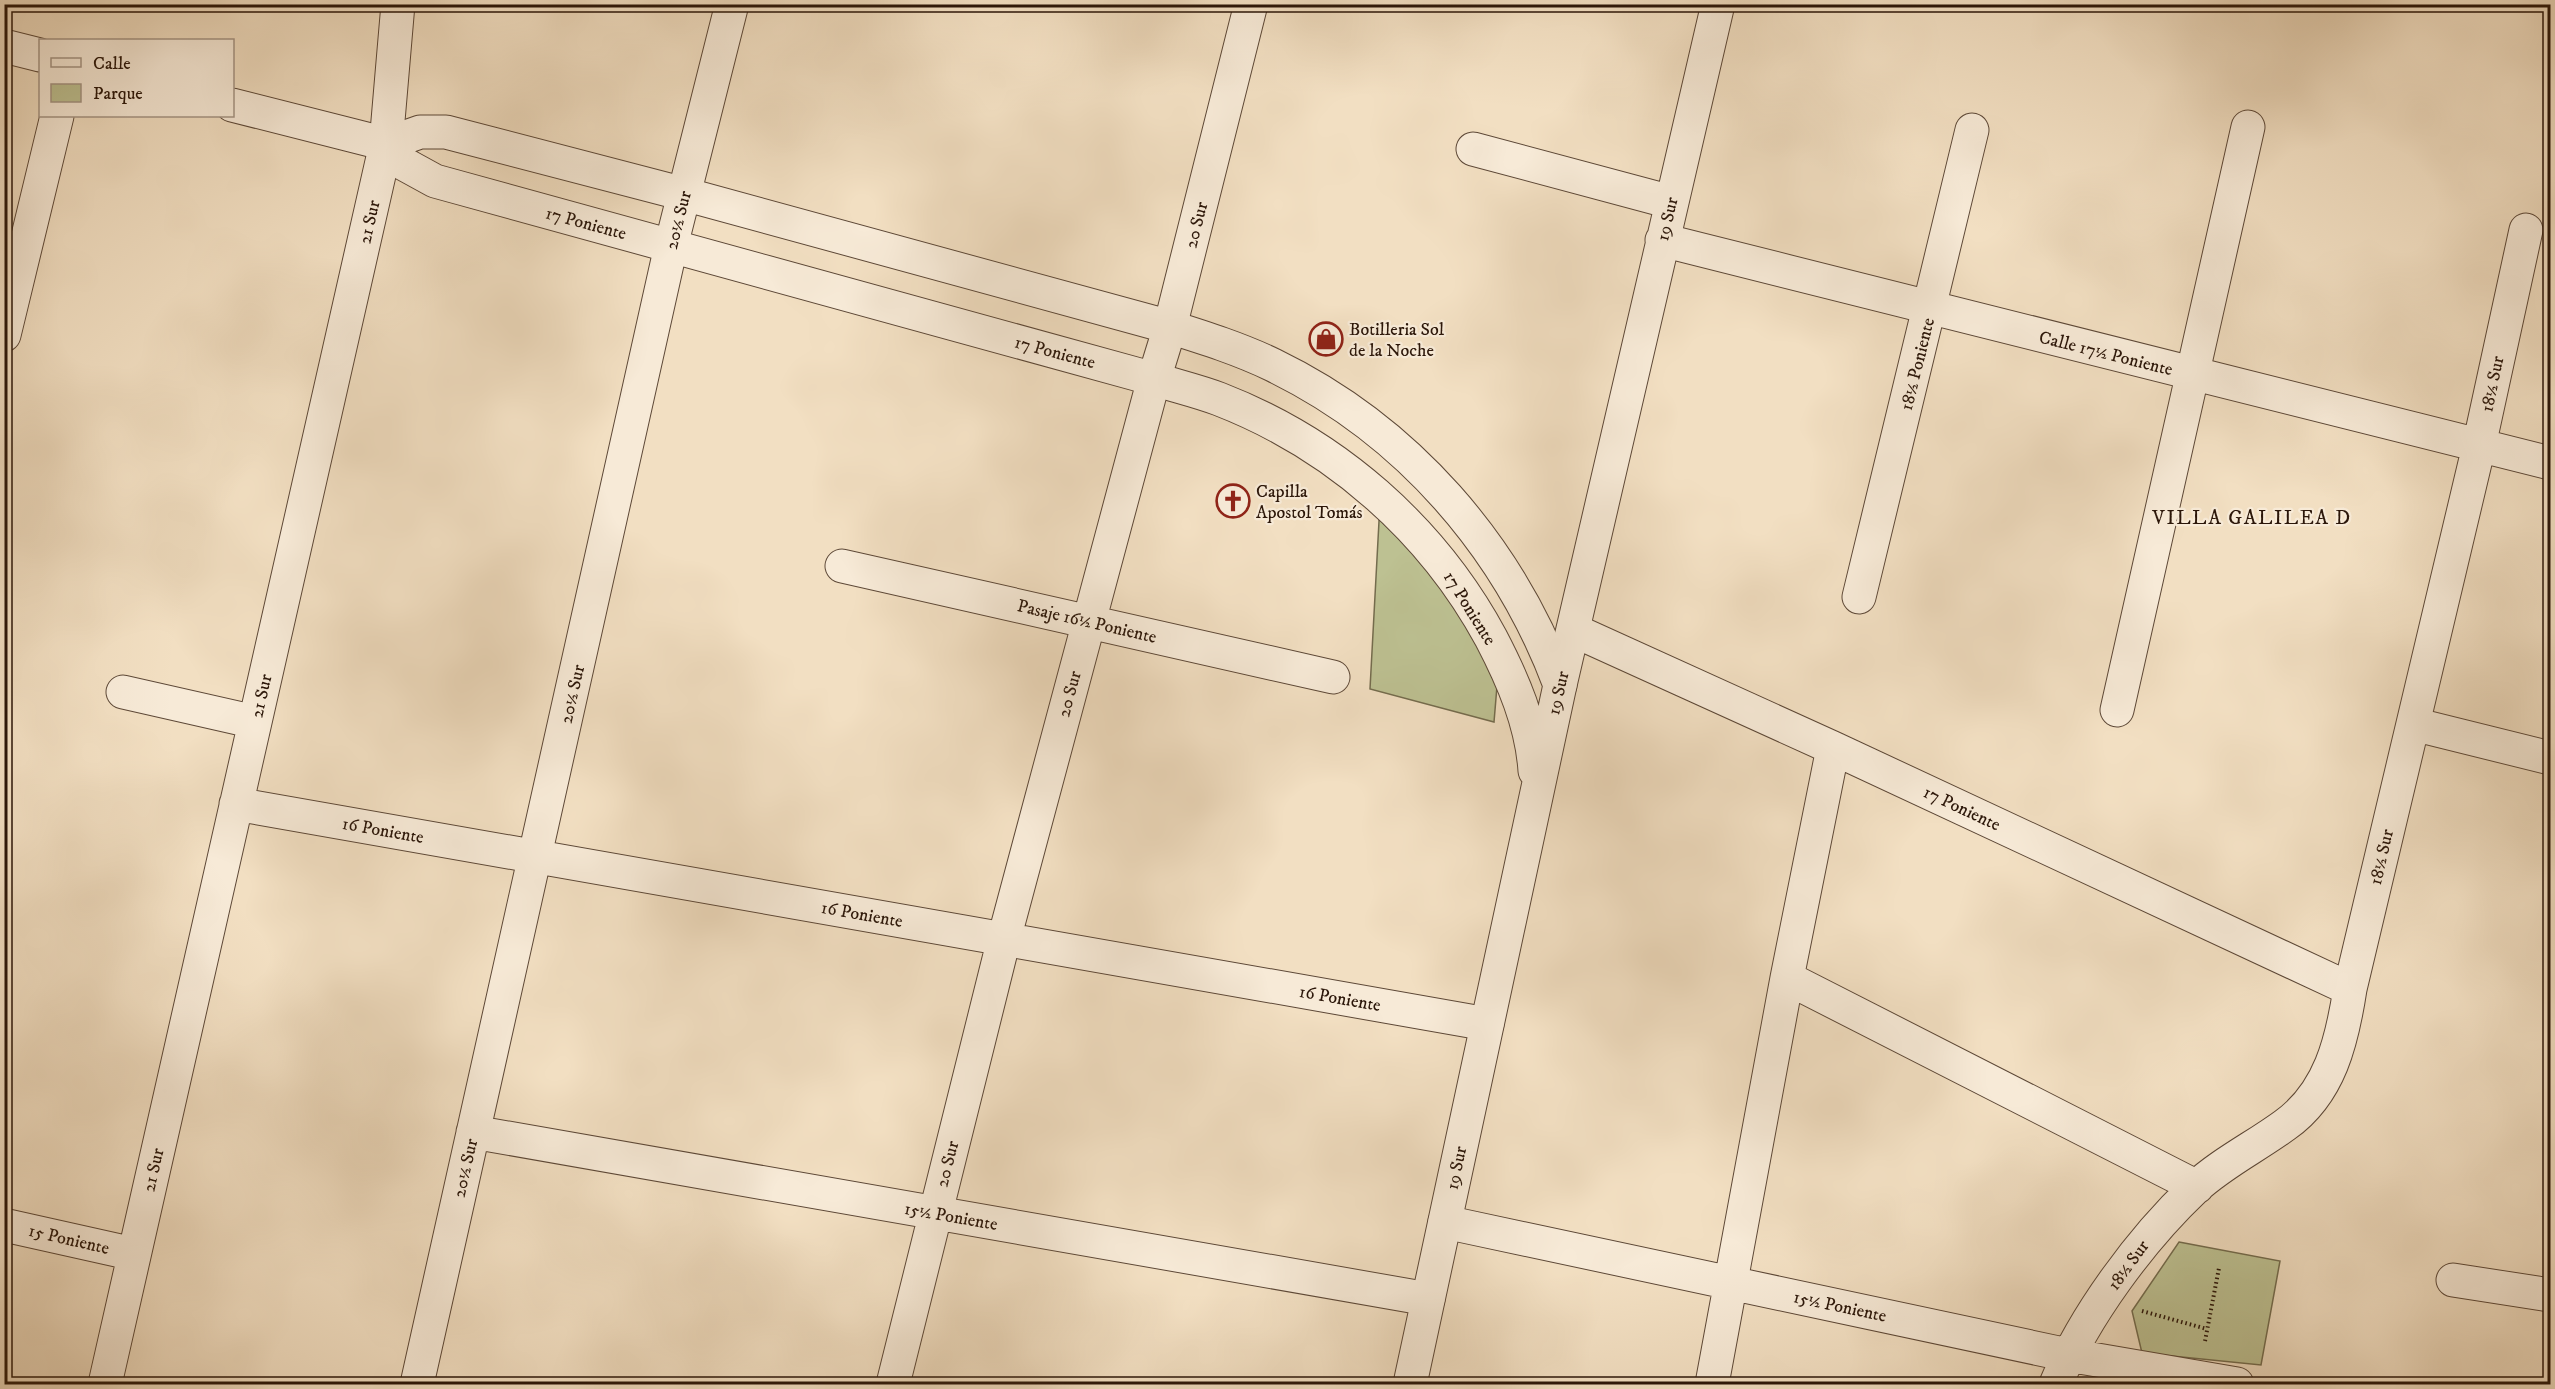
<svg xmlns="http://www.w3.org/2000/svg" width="2555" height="1389" font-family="'IM FELL DW Pica',serif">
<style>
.green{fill:#bdc192;stroke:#746c4e;stroke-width:1.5}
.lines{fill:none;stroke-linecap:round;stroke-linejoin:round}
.minor-casing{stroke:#5d4837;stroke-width:35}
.tertiary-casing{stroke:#5d4837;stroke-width:35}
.path{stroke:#2b1609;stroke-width:4;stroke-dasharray:1.5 3;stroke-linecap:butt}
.minor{stroke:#f7ead7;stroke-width:33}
.tertiary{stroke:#f7ead7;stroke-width:33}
.labels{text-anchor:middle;stroke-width:4.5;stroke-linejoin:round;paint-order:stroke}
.street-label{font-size:18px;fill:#2b1609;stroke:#f7ead7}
.poi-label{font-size:18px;fill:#2b1609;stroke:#f7ead7;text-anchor:start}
.neighbourhood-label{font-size:20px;letter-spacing:1.5px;fill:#2b1609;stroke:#f7ead7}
</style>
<rect width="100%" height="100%" fill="#f2dfc2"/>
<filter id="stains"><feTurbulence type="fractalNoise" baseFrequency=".00333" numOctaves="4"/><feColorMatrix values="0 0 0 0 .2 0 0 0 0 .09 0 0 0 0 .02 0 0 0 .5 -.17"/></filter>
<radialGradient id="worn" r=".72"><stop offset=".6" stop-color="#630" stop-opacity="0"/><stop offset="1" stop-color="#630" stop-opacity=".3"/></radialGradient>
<!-- green -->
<path class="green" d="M1381,484l86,119 30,83 -3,36 -124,-33z
M2179,1242l101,19 -19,104 -119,-12 -10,-42z"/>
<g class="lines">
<defs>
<path id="minor" d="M1473,149l198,53
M1662,240l888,223
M4,335l53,-219
M842,566l491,111
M1859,597l113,-467
M1573,630l260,118 517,241
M1560,685l158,-681
M123,692l132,30
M2117,710l131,-583
M2413,724l137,34
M236,804l1251,220
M1787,978l410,209
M473,1132l955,167
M1445,1222l623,133 169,29
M4,1225l130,29
M2453,1280l97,15
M105,1384l281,-1240 12,-140
M417,1384l254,-1138 61,-242
M893,1384l111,-445 150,-560 16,-52 81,-323
M1712,1384l75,-406 46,-230
M2056,1384c28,-68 85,-145 139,-196 27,-25 60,-41 90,-63 45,-32 57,-84 65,-136l129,-543 47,-216"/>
<path id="tertiary" d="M4,46l36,9
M232,105l154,39 18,20 31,17 719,198c22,7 44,12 65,20 116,45 213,130 272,239 22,42 41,86 44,133
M386,144l34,-12h26l238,62 486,133c35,11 70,22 103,38 134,65 235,181 287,320l-150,699"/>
</defs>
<!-- minor casing -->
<use href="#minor" class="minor-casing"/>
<!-- tertiary casing -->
<use href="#tertiary" class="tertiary-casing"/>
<!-- path -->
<path class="path" d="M2142,1311l65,18
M2205,1341l14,-73"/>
<!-- minor -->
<use href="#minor" class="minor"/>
<!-- tertiary -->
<use href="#tertiary" class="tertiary"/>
</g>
<!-- icons -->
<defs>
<symbol id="shop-ring" viewBox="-11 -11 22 22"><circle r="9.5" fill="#f7ead7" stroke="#8f2418" stroke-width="1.5"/><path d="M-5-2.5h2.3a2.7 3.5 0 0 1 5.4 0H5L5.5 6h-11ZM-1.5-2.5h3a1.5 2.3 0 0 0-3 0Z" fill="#8f2418"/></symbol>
<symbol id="church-ring" viewBox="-11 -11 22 22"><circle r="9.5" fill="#f7ead7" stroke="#8f2418" stroke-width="1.5"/><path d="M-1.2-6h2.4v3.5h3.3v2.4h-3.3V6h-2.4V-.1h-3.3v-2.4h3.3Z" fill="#8f2418"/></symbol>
</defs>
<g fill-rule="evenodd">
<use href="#shop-ring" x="1307" y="320" width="38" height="38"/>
<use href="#church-ring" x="1214" y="482" width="38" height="38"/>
</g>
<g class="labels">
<!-- street labels -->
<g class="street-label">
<text transform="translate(1667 219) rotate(-77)" y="6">19 Sur</text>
<text transform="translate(678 220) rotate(-76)" y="6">20½ Sur</text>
<text transform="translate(369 222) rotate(-77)" y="6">21 Sur</text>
<text transform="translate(586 223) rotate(15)" y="6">17 Poniente</text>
<text transform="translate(1196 225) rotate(-76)" y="6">20 Sur</text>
<text transform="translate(1055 352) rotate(15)" y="6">17 Poniente</text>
<text transform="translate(2106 353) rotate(14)" y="6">Calle 17½ Poniente</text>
<text transform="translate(1917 364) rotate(-76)" y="6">18½ Poniente</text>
<text transform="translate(2492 384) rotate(-78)" y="6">18½ Sur</text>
<text transform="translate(1470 608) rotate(58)" y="6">17 Poniente</text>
<text transform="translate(1087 621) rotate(13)" y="6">Pasaje 16½ Poniente</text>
<text transform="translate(1558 693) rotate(-77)" y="6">19 Sur</text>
<text transform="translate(572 694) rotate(-77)" y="6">20½ Sur</text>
<text transform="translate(1069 694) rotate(-75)" y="6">20 Sur</text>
<text transform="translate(261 696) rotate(-77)" y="6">21 Sur</text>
<text transform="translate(1962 808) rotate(25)" y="6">17 Poniente</text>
<text transform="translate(383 830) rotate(10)" y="6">16 Poniente</text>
<text transform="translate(2381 857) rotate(-77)" y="6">18½ Sur</text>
<text transform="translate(862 914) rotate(10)" y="6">16 Poniente</text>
<text transform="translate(1340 998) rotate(10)" y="6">16 Poniente</text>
<text transform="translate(947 1164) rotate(-76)" y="6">20 Sur</text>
<text transform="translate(465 1168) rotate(-77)" y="6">20½ Sur</text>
<text transform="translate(1456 1168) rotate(-78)" y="6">19 Sur</text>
<text transform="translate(153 1170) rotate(-77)" y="6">21 Sur</text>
<text transform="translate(951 1216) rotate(10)" y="6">15½ Poniente</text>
<text transform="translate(69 1239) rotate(13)" y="6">15 Poniente</text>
<text transform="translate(2128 1265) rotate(-54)" y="6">18½ Sur</text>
<text transform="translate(1840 1306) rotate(12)" y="6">15½ Poniente</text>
</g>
<!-- poi labels -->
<g class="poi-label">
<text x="1349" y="335">Botilleria Sol<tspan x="1349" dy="21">de la Noche</tspan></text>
<text x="1256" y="497">Capilla<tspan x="1256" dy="21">Apostol Tomás</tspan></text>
</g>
<!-- neighbourhood labels -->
<g class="neighbourhood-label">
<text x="2252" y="524">VILLA GALILEA D</text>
</g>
</g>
<!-- margin -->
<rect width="2555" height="1389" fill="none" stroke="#f2dfc2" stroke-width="24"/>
<rect x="6" y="6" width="2543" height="1377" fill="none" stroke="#2b1609" stroke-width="3"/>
<rect x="12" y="12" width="2531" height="1365" fill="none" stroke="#2b1609" stroke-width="1.5"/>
<!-- legend -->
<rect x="39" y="39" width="195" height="78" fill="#f7ead7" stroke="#a59585" stroke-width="1.5"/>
<rect x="51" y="58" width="30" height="9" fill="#f7ead7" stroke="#a59585" stroke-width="1.5"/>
<text x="93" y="69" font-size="18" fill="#2b1609">Calle</text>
<rect x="51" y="84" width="30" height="18" fill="#bdc192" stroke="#a59585" stroke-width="1.5"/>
<text x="93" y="99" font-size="18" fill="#2b1609">Parque</text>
<rect width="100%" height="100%" filter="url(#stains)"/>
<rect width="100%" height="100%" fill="url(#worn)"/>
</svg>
